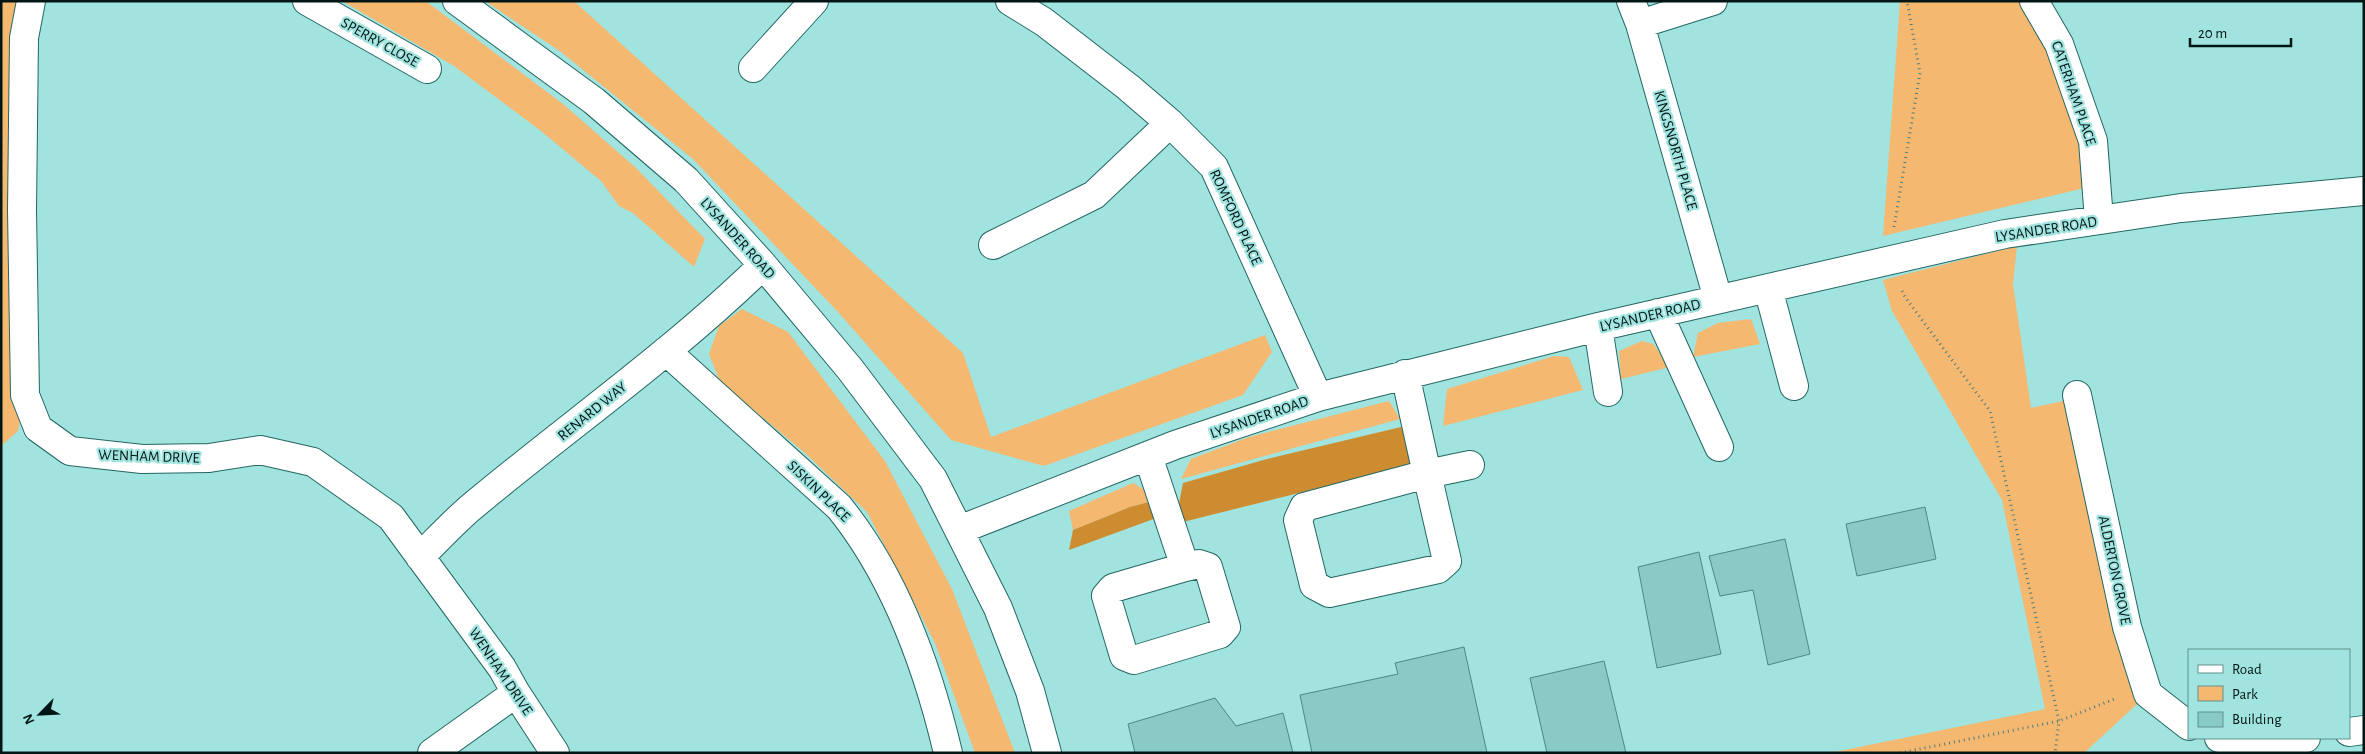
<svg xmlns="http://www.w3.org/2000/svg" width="2365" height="754" font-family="'Alegreya Sans',sans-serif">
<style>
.green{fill:#f4b871}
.forest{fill:#ce8c31}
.building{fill:#88cac6;stroke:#488a86}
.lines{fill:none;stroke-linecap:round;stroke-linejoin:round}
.minor-casing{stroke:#236764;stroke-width:30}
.path{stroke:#507c79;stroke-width:3;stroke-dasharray:1 4;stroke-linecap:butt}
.minor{stroke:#fff;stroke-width:28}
.labels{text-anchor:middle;stroke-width:4.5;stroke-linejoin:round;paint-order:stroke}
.street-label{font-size:15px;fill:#001514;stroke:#a1e4df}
</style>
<rect width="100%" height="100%" fill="#a1e4df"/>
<!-- green -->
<path class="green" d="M1,1h32l-8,394 -7,36 -17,15z
M342,1h83l6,4 132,99 72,63 70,72 -11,28 -61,-54 -14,-7 -18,-25 -60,-50 -87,-65z
M485,1h89l389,352 28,84 274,-102 7,17 -29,43 -199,71 -93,-26 -113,-128 -145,-153 -132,-107z
M1900,1h126l27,46 32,95 4,45 -206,49z
M2017,246l-4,38 18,124 46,-10 71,296 -64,59h-254l215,-44 -43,-209 -110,-189 -9,-31z
M742,309l46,23 97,129 67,128 63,164h-40l-40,-110 -68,-131 -62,-59 -85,-71 -11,-28 10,-28z
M1751,319l9,25 -67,13 5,-24 20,-10z
M1642,341l11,3 17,23 -49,12 -2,-28z
M1554,356l15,1 14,33 -140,36 4,-37z
M1389,401l11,18 -219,60 10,-20 58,-22z
M1133,483l10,6 6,13 -19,5 -57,23 -4,-19z"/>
<!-- forest -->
<path class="forest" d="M1401,427l4,3 9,34 -239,60 8,-41 84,-24z
M1149,502l10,15 -90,33 4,-20 57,-23z"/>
<!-- building -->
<path class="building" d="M1925,507l11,52 -79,17 -11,-52z
M1785,539l25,115 -42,11 -15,-75 -33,6 -11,-40z
M1699,552l22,102 -64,14 -19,-101z
M1464,647l23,106h-175l-12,-58 98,-21 -3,-11z
M1604,661l22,92h-79l-17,-75z
M1215,698l21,28 47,-13 10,40h-158l-7,-29z"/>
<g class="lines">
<defs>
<path id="minor" d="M31,1l-7,37 -2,172 3,185 13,33 32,23 72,8 67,-1 51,-8 53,12 78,55 111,151 14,25 39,60
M307,1l120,68
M457,1l137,100 92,79 77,85 87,104 83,110 65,129 32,83 17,62
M1010,1l34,21 84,65 42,36 44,44 104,230
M1631,1l9,23 78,275
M2034,1l25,43 34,97 6,79
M1640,24l73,-23
M753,68l61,-67
M993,245l101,-50 76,-72
M1768,288l26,98
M1658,313l61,134
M1598,327l10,65
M666,351l173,156c56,69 89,161 109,246
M1405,374l22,100 -123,33 -6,13 16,65 15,8 109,-24 9,-8 -20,-87 43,-9
M2077,395l50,232 21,67 41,32
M1148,456l37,111 -72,21 -7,8 18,60 10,4 86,-26 6,-7 -18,-60 -9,-3 -14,3
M959,530l216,-85 143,-48 280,-70 407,-93 176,-26 183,-17
M420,557c16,-16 32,-33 49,-48 98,-82 203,-155 294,-244
M2349,732l15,-2
M2219,738l35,6 52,-6
M432,753l84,-60"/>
</defs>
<!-- minor casing -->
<use href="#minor" class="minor-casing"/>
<!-- path -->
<path class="path" d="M1894,227l26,-154 -13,-72
M1902,291l3,6 85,114 69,310 -4,32
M1900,753l159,-32 58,-23"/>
<!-- minor -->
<use href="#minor" class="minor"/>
</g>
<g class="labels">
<!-- street labels -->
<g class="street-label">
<text transform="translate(380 42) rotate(29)" y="5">SPERRY CLOSE</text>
<text transform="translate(2074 93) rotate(71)" y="5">CATERHAM PLACE</text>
<text transform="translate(1676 150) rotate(74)" y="5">KINGSNORTH PLACE</text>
<text transform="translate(1236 217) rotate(65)" y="5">ROMFORD PLACE</text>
<text transform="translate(2046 229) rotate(-9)" y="5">LYSANDER ROAD</text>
<text transform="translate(738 238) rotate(48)" y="5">LYSANDER ROAD</text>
<text transform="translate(1650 315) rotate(-13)" y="5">LYSANDER ROAD</text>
<text transform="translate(592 411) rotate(-39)" y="5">RENARD WAY</text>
<text transform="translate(1259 417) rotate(-19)" y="5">LYSANDER ROAD</text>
<text transform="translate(149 456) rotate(2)" y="5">WENHAM DRIVE</text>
<text transform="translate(819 491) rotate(44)" y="5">SISKIN PLACE</text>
<text transform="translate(2115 570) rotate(78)" y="5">ALDERTON GROVE</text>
<text transform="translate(501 671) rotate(56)" y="5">WENHAM DRIVE</text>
</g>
</g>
<!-- border -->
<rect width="2365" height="754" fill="none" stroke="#001514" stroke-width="5"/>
<!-- legend -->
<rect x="2188" y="649" width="162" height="90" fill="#a1e4df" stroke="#61918e"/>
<rect x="2198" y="665" width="25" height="8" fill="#ffffff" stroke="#61918e"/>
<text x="2232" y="674" font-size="15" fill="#001514">Road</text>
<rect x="2198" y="686" width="25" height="15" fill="#f4b871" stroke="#61918e"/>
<text x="2232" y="699" font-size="15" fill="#001514">Park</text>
<rect x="2198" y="712" width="25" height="15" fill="#88cac6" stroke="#61918e"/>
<text x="2232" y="724" font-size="15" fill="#001514">Building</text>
<!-- north arrow -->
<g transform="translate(40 714) rotate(246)" stroke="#a1e4df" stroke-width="4" paint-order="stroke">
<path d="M0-4L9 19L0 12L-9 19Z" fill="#001514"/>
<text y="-8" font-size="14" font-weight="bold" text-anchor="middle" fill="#001514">N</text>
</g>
<!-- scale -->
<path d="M2190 38v8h101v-8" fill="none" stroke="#001514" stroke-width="2.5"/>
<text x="2198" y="38" font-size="15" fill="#001514" stroke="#a1e4df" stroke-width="4" paint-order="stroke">20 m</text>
</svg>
